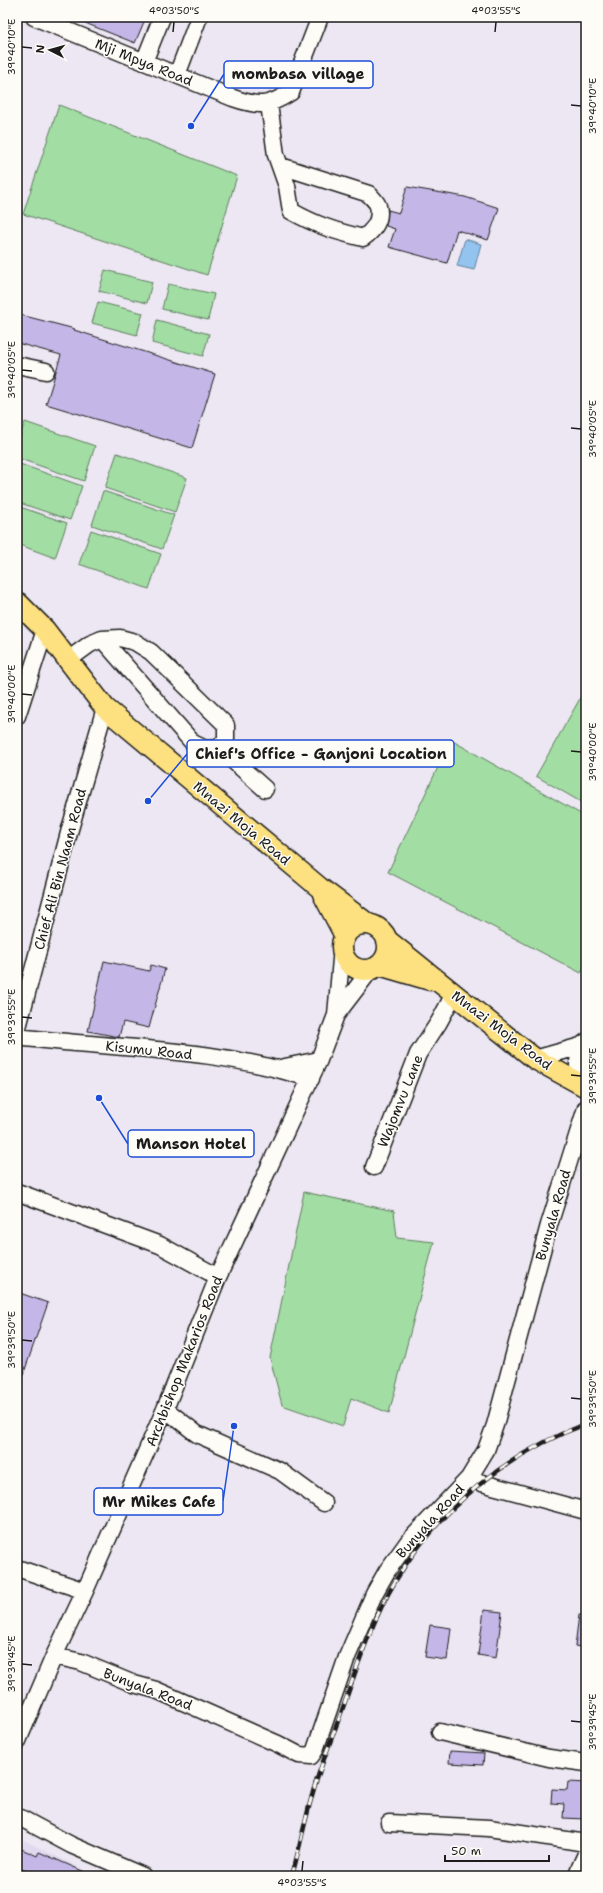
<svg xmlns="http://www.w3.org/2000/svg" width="603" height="1893" font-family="'Shantell Sans',sans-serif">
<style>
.built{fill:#e0d9ef}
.green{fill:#a2dda3;stroke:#5f7c60}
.water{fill:#93c3ef;stroke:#63809b}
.building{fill:#c4b7e8;stroke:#1c1c1c}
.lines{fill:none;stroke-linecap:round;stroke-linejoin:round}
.minor-casing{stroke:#1c1c1c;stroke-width:19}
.major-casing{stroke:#1c1c1c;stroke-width:23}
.minor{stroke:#fdfcf7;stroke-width:16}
.major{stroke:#fde080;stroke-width:20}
.rail-casing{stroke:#1c1c1c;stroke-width:4.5}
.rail{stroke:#fdfcf7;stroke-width:3;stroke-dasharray:9;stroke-linecap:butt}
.ticks{fill:none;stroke:#1c1c1c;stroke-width:1.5}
.labels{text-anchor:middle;stroke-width:3;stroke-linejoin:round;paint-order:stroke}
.street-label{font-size:14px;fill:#1c1c1c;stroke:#fdfcf7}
.leader{fill:none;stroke:#1d4ed8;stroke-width:1.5}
.callout-dot{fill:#1d4ed8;stroke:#fdfcf7;stroke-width:1.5}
.callout{fill:#fdfcf7;stroke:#1d4ed8;stroke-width:1.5}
.callout-label{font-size:15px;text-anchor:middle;font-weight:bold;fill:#1c1c1c}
.neatline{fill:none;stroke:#1c1c1c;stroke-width:1.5}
.ticks-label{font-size:10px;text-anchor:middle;fill:#1c1c1c}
</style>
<rect width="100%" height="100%" fill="#ece7f2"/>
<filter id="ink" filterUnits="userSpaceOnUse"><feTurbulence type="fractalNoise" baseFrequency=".025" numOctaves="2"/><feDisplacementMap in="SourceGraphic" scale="8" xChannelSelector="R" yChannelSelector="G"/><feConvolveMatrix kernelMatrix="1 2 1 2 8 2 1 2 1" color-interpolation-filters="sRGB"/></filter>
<g filter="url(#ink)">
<!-- built -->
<path class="built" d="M17,1837l79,39h-79z"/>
<!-- green -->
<path class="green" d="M59,105l178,71 -30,99 -184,-61z
M105,270l47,12 -5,21 -48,-12z
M168,284l46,10 -6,26 -46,-11z
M98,302l45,11 -6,22 -45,-12z
M157,320l52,14 -6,22 -51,-13z
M25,422l70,24 -11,35 -67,-23v-13z
M117,453l70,25 -12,34 -70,-24z
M17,463l65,23 -12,34 -53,-18z
M103,491l71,24 -12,34 -70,-24z
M17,506l50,17 -12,35 -38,-14z
M91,530l70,24 -12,35 -70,-25z
M586,688v117l-50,-29z
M451,740l135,77v146l-5,10 -193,-101z
M304,1192l90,19 3,27 37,4 -45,171 -38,-15 -8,28 -61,-21 -12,-47z"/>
<!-- water -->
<path class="water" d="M465,239l16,5 -7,26 -17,-4z"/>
<!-- building -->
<path class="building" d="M70,17h76l-11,26z
M407,187l58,10 34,11 -11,32 -31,-10 -10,33 -58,-16 6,-18 -9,-3 2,-16 11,3z
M17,314l58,15 -1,1 141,44 -23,74 -146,-44 15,-49 -44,-12z
M104,961l45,10 2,-6 14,4 -16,59 -26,-6 -4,15 -31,-6z
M17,1292l31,11 -29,84h-2z
M484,1610l18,2 -6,46 -18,-3z
M579,1615h7v33l-11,-2z
M430,1625l21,3 -4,32 -22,-3z
M450,1751l34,2 -1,12 -34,-2z
M568,1782l18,1v36l-23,-1 1,-14 -13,-1 1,-14 15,1z
M17,1847l20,9 2,-4 55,24h-56l-21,-9z"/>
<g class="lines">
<defs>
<path id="minor" d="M34,17l199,81c26,9 35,9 58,-6l29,-75
M144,62l18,-45
M177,75l22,-58
M269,104l7,51 11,31 4,25c25,14 43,20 72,27 10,-7 19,-18 15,-32 -1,-4 -7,-9 -9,-12l-88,-28
M17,365l29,6
M120,638l15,4 16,10 75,73v14l-7,9 -14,1 -12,-6 -91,-104z
M68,660l22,-16 12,-5
M17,716l28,-86
M219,748l46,41
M336,1015l36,-47
M17,1031l53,-202 35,-121
M17,1037c97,12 200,10 294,42
M581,1046c-5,15 -3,25 1,39
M535,1059l46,-13 5,-4
M280,1068l39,-8
M374,1167l44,-113 21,-32 15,-28
M17,1192l143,53 58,32
M165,1409l32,25 83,37 44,32
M469,1478l13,5 104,28
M17,1568l68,23
M54,1656l27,6 53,22 22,6 122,54 21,11 12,1 4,-6 32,-93 27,-63 13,-23 21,-29 61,-64 17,-28 9,-25 54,-200 37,-117
M440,1732l109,26 37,5
M17,1743l37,-87 31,-65 80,-182 53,-132 101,-217 17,-45 6,-67
M17,1816l54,29 72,31
M389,1823l100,5 97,15
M576,1876l10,-22"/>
<path id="major" d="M17,602l28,28 60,78 215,180 48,36
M323,894l22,42
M342 947a23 23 0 1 1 46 0a23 23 0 1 1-46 0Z
M387,940l148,119 51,28
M379,965l51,15"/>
</defs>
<!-- minor casing -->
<use href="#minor" class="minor-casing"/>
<!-- major casing -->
<use href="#major" class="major-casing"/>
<!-- minor -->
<use href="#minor" class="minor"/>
<!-- major -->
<use href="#major" class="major"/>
<defs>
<path id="rail" d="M292,1876c8,-30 14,-61 23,-91 9,-28 20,-55 30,-83 14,-41 28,-84 51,-122 42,-71 113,-128 190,-156"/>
</defs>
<!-- rail casing -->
<use href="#rail" class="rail-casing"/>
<!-- rail -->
<use href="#rail" class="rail"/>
</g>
</g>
<!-- ticks -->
<path class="ticks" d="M173,32l1,-10M495,32l1,-10M22,47l10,1M571,105l10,1M22,370l10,1M571,428l10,1M22,694l10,1M571,751l10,1M22,1017l10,1M571,1075l10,1M22,1340l10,1M571,1398l10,1M22,1664l10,1M571,1721l10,1M302,1871l1,-10"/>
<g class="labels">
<!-- street labels -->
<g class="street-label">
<text transform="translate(144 62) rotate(22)" y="5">Mji Mpya Road</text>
<text transform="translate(242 823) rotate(40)" y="5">Mnazi Moja Road</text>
<text transform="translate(60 869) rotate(-75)" y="5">Chief Ali Bin Naam Road</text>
<text transform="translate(502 1030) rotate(37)" y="5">Mnazi Moja Road</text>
<text transform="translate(149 1050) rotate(6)" y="5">Kisumu Road</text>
<text transform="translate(400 1101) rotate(-68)" y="5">Wajomvu Lane</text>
<text transform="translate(553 1215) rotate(-74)" y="5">Bunyala Road</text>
<text transform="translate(184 1361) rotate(-68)" y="5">Archbishop Makarios Road</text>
<text transform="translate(430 1521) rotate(-48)" y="5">Bunyala Road</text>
<text transform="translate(148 1689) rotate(21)" y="5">Bunyala Road</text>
</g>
</g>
<!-- callouts -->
<path class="leader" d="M191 126L224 74M148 801L187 754M99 1098L128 1144M234 1426L223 1501"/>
<g class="callout-dot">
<circle cx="191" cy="126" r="4"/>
<circle cx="148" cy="801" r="4"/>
<circle cx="99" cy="1098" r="4"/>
<circle cx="234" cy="1426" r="4"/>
</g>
<g class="callout">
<rect x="224" y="61" width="149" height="27" rx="4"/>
<rect x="187" y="740" width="267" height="27" rx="4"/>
<rect x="128" y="1130" width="126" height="27" rx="4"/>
<rect x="94" y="1488" width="129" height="27" rx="4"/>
</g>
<g class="callout-label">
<text x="298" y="79">mombasa village</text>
<text x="321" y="759">Chief's Office - Ganjoni Location</text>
<text x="191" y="1149">Manson Hotel</text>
<text x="159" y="1507">Mr Mikes Cafe</text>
</g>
<!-- margin -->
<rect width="603" height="1893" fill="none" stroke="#fdfcf7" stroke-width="44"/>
<!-- north arrow -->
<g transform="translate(50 50) rotate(276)" stroke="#fdfcf7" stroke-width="3" paint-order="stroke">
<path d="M0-3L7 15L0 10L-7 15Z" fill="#1c1c1c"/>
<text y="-6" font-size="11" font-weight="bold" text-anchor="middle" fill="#1c1c1c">N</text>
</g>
<!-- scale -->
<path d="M445 1855v6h104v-6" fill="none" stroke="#1c1c1c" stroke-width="2"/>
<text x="451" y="1855" font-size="12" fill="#1c1c1c" stroke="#fdfcf7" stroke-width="3" paint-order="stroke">50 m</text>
<rect x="22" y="22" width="559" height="1849" class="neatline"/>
<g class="ticks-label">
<text x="174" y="14">4°03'50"S</text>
<text x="496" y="14">4°03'55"S</text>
<text transform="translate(11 47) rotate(-90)" y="4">39°40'10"E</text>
<text transform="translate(592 106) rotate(-90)" y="4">39°40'10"E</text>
<text transform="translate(11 370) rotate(-90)" y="4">39°40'05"E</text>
<text transform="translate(592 429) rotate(-90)" y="4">39°40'05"E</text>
<text transform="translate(11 694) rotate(-90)" y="4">39°40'00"E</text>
<text transform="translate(592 752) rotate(-90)" y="4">39°40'00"E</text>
<text transform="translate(11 1017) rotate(-90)" y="4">39°39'55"E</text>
<text transform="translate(592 1076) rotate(-90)" y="4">39°39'55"E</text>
<text transform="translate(11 1340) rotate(-90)" y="4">39°39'50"E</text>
<text transform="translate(592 1399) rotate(-90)" y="4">39°39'50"E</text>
<text transform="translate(11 1664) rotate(-90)" y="4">39°39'45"E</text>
<text transform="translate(592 1722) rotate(-90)" y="4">39°39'45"E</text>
<text x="302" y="1886">4°03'55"S</text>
</g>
</svg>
